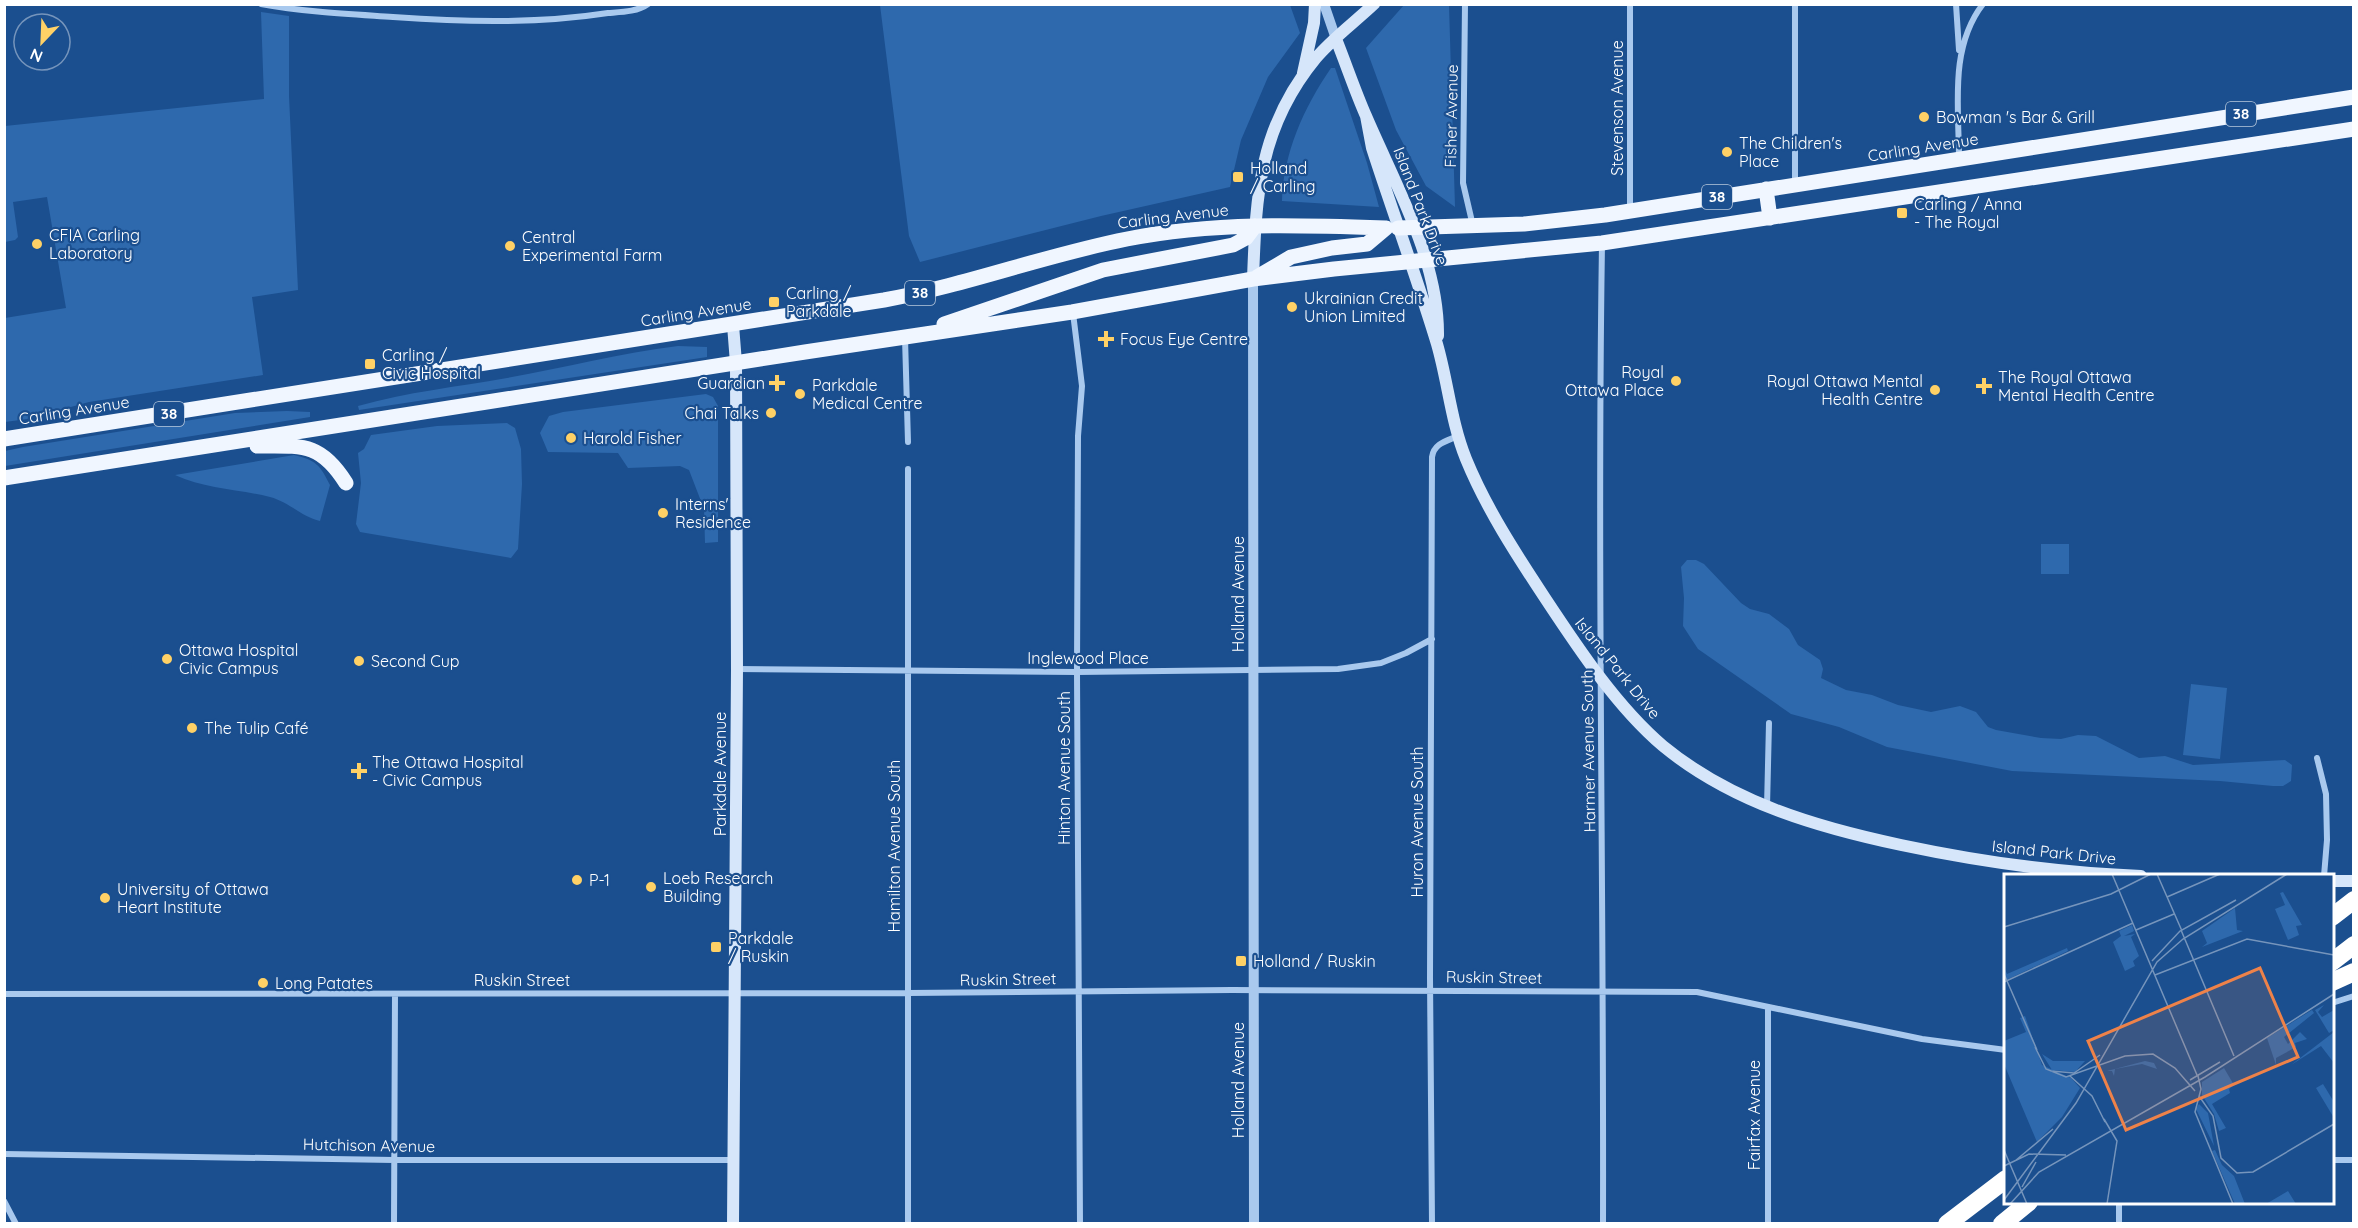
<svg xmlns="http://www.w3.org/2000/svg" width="2358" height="1228" font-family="Quicksand,sans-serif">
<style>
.green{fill:#2e69ad}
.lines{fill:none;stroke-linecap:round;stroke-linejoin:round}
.minor{stroke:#a9c9ee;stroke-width:6}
.tertiary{stroke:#a9c9ee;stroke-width:10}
.secondary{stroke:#d6e6fa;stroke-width:12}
.primary{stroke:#f0f6ff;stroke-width:15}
.motorway{stroke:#fff;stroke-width:18}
.poi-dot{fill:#ffd166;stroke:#1b4f8f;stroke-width:2}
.labels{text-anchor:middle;stroke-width:4.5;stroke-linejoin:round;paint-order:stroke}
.shield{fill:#1b4f8f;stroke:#bbcadd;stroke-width:1.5}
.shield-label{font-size:15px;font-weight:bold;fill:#fff}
.street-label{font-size:16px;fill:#fff;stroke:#1b4f8f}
.poi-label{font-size:16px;fill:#fff;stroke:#1b4f8f;text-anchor:start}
.inset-road{fill:none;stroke:#7695bc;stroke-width:1.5}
.view{fill:#ee8249;fill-opacity:0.15;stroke:#ee8249;stroke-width:3}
.inset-edge{fill:none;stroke:#fff;stroke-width:3}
</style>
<rect width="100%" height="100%" fill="#1b4f8f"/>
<!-- green -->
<path class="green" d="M880,5h410l10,28 -32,44 -27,63 -11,47 -129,29 -181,46 -11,-26z
M1404,5h45l6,202 -29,-21 -30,-56 -30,-82z
M261,12l28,4v80l9,194 -46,7 11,78 -174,27 -62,17 -22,3v-104l61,-10 -19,-111 -34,5 5,35 -3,3 -10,2v-116l259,-27z
M1331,68h4l32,95 12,44 -97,-6c1,-47 22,-94 49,-133z
M678,346l29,1v10l-348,53 -1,-4c49,-14 99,-19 149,-28 57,-10 113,-25 171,-32z
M706,394l7,3 5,9v136l-13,1 -1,-34 -15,-39 -9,-4 -52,2 -10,-15 -70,-1 -8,-19 9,-17 14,-4z
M287,411l23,1v5l-305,49v-15l18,-4 212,-34z
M507,423l8,5 6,21 1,35 -4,65 -7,9 -151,-26 -4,-8 5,-41 -3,-30 6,-4 7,-14 66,-9z
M294,455c22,5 26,10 36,30l-10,36c-18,-4 -31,-19 -50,-24 -32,-8 -65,-8 -95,-22z
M2041,544h28v30h-28z
M1687,560h9l8,4 37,39 9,6 19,5 20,15 9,16 22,15 3,9 -2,9 25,12 26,5 26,10 33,7 29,-6 16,6 12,15 8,3 45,8 20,1 17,-4 18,1 43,22 26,-2 28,9 92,-5 7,5 -1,16 -8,5h-10l-53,-5 -208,-10 -125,-24 -48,-20 -48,-13 -93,-65 -15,-23 1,-28 -3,-31z
M2191,684l36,4 -7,71 -37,-4z"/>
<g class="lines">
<!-- minor -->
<path class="minor" d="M261,4c44,8 88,10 132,13 71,5 144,7 215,-4 13,-1 29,-1 40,-9
M1465,4l-2,179 10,43
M1956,4l3,46
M1959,159c0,-52 -10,-111 24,-155
M1795,184v-180
M1630,211v-207
M1602,244c-5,326 2,653 1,980
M1073,313l9,73 -4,50 -1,236 3,552
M905,338l3,104
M908,469v755
M737,669l340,3 261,-3 43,-6 25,-10 26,-14
M2317,758l9,36 1,46 -3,36
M1767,807l2,-84
M4,994l904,-1 324,-3 465,2 225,47 84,11
M2332,1003l22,-7
M4,1154l390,6h339
M2332,1160h22
M4,1201l12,23
M394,1224l1,-230
M1432,1224l-2,-246 2,-521c2,-14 15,-16 26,-21
M1768,1224v-217
M2119,1224v-22"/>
<!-- tertiary -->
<path class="tertiary" d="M1324,4l12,35
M1253,279l1,945"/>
<!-- secondary -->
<path class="secondary" d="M1336,39c10,25 19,52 30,77 29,68 73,144 72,220
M1303,73l11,-50 1,-19
M1366,116l6,32c21,65 45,130 65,196 11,38 14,78 29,115 20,49 50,95 79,139 33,50 72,109 118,148 68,56 153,81 238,99 80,17 159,28 240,31
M1253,279c3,-85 6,-152 63,-221 17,-20 39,-36 58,-54
M733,325l3,38 1,306 -4,555
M2332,881h22"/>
<!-- primary -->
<path class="primary" d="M1766,189l4,29
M1398,228l126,-4 81,-9 749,-118
M1257,277l34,-20 41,-9 35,-4 19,-16
M944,324l159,-54 130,-25 13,-7 9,-12
M4,439l880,-139c83,-15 161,-45 243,-61 86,-17 172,-14 259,-11
M257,446c45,0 63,-4 89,37
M4,478l801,-126 267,-40 181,-33 81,-10 268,-26 752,-114"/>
<!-- motorway -->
<path class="motorway" d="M2332,917l22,-17
M2332,962l22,-17
M2332,982l22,-10
M1947,1224l59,-45
M2002,1224l27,-22"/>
</g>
<!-- markers -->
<g class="poi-dot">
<circle cx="1924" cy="117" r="6"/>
<circle cx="1727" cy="152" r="6"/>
<rect x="1232" y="171" width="12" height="12" rx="3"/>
<rect x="1896" y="207" width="12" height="12" rx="3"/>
<circle cx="37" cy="244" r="6"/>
<circle cx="510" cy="246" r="6"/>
<rect x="768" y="296" width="12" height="12" rx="3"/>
<circle cx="1292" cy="307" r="6"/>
<path d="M1103 330h6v6h6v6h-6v6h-6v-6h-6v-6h6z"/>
<rect x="364" y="358" width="12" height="12" rx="3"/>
<circle cx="1676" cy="381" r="6"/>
<path d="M774 374h6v6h6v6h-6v6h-6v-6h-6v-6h6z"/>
<path d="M1981 377h6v6h6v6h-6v6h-6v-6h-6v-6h6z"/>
<circle cx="1935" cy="390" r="6"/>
<circle cx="800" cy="394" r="6"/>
<circle cx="771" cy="413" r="6"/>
<circle cx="571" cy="438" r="6"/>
<circle cx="663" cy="513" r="6"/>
<circle cx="167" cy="659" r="6"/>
<circle cx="359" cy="661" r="6"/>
<circle cx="192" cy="728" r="6"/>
<path d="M356 762h6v6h6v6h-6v6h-6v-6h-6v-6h6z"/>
<circle cx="577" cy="880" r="6"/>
<circle cx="651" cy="887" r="6"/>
<circle cx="105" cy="898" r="6"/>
<rect x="710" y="941" width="12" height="12" rx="3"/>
<rect x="1235" y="955" width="12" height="12" rx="3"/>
<circle cx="263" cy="983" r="6"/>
</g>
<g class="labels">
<!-- shield labels -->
<g class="shield">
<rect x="2226" y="102" width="30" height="24" rx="4.5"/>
<rect x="1702" y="185" width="30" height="24" rx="4.5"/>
<rect x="905" y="281" width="30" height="24" rx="4.5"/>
<rect x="154" y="402" width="30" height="24" rx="4.5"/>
</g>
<g class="shield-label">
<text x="2241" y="119">38</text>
<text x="1717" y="202">38</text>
<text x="920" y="298">38</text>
<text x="169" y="419">38</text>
</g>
<!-- street labels -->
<g class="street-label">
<text transform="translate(1617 108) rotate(-90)" y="6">Stevenson Avenue</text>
<text transform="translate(1451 116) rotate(-89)" y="6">Fisher Avenue</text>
<text transform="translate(1923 147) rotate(-9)" y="6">Carling Avenue</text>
<text transform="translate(1421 206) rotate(69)" y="6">Island Park Drive</text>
<text transform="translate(1173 216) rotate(-7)" y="6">Carling Avenue</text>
<text transform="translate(696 312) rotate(-9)" y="6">Carling Avenue</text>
<text transform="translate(74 410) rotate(-9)" y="6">Carling Avenue</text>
<text transform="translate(1238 594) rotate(-90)" y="6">Holland Avenue</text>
<text x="1088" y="664">Inglewood Place</text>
<text transform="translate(1618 668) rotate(51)" y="6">Island Park Drive</text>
<text transform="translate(1588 751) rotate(-91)" y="6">Harmer Avenue South</text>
<text transform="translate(1064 768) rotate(-90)" y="6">Hinton Avenue South</text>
<text transform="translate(720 774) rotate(-90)" y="6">Parkdale Avenue</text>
<text transform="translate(1417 822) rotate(-90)" y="6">Huron Avenue South</text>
<text transform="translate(894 846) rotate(-90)" y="6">Hamilton Avenue South</text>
<text transform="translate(2054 852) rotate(6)" y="6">Island Park Drive</text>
<text transform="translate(1494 977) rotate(1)" y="6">Ruskin Street</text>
<text transform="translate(1008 979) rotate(-1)" y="6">Ruskin Street</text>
<text x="522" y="986">Ruskin Street</text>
<text transform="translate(1238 1080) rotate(-90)" y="6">Holland Avenue</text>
<text transform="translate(1754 1115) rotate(-90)" y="6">Fairfax Avenue</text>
<text transform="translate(369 1145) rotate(1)" y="6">Hutchison Avenue</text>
</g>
<!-- poi labels -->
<g class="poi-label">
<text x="1936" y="123">Bowman 's Bar &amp; Grill</text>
<text x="1739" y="149">The Children's<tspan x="1739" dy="18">Place</tspan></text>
<text x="1250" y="174">Holland<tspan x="1250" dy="18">/ Carling</tspan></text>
<text x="1914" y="210">Carling / Anna<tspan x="1914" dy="18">- The Royal</tspan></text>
<text x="49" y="241">CFIA Carling<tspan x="49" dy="18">Laboratory</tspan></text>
<text x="522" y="243">Central<tspan x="522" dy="18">Experimental Farm</tspan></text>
<text x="786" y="299">Carling /<tspan x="786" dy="18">Parkdale</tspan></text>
<text x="1304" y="304">Ukrainian Credit<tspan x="1304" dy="18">Union Limited</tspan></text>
<text x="1120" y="345">Focus Eye Centre</text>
<text x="382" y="361">Carling /<tspan x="382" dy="18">Civic Hospital</tspan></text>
<text x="1664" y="378" text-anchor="end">Royal<tspan x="1664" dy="18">Ottawa Place</tspan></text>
<text x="1998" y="383">The Royal Ottawa<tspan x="1998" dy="18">Mental Health Centre</tspan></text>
<text x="1923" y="387" text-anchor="end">Royal Ottawa Mental<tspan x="1923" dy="18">Health Centre</tspan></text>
<text x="765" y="389" text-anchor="end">Guardian</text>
<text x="812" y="391">Parkdale<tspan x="812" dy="18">Medical Centre</tspan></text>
<text x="759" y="419" text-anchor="end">Chai Talks</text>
<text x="583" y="444">Harold Fisher</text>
<text x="675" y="510">Interns'<tspan x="675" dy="18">Residence</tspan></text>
<text x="179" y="656">Ottawa Hospital<tspan x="179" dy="18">Civic Campus</tspan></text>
<text x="371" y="667">Second Cup</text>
<text x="204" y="734">The Tulip Café</text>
<text x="372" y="768">The Ottawa Hospital<tspan x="372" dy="18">- Civic Campus</tspan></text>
<text x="663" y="884">Loeb Research<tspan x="663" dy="18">Building</tspan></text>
<text x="589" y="886">P-1</text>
<text x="117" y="895">University of Ottawa<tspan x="117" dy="18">Heart Institute</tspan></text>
<text x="728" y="944">Parkdale<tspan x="728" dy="18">/ Ruskin</tspan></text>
<text x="1253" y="967">Holland / Ruskin</text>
<text x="275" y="989">Long Patates</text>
</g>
</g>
<!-- overview -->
<g transform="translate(2004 874)">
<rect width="330" height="330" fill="#1b4f8f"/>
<path d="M279,18l19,33 -6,1 3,9 -11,5 -13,-31 10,-4 -5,-12zM231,34l2,22 6,1 -41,16 5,-4 -5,-12zM128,51l2,6 -10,5 11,-2 -4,3 8,19 -6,5 2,5 -10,5 -12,-29 8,-6 -2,-5zM63,74l1,3 -64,30v-14l3,7zM320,131l-6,7 4,5 12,-7v20l-5,3 -14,-23zM308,136l2,3 -30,24 4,7 12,-12 7,7 -12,4 1,4 -20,11v7l-9,-27zM21,142l17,49 29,13 9,10 -18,29 -25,25 -33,-78v-23l22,-9 -6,-14zM330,158v31l-13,-17 -30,19zM38,180l11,7h32l-10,11 -23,-2zM141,187l9,2 3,6 -15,-5 -27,5 -1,7 -2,-5h-5zM220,194l10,17 -5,4 1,4 -18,11 14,24 -7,3 -5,-17 -12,-19v-13zM319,210l11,18v16l-18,-30zM195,230l9,9 6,33 -18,-37zM211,276l7,15 12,11 11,28h-10l-23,-53zM284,317l8,13h-30z" fill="#2e69ad"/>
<path class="inset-road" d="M108,0l85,201M153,0l25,57M163,23l53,-23M0,53l107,-33 40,-20M132,56l38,-16M177,56l53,126M148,87l28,-30 56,-31M0,100l33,76M151,101l92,-36 87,16M0,108l129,-59M31,173l11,22 20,8 59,-21 28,-2 22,14 20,23M47,197l23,2 26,-18M66,202l22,20 13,26M194,202l3,13 -6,23 38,92M186,206l30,-18M195,222l14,20 8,42 16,15 16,-1 81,-48M100,245l13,22 -10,63M0,276l23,54M11,287l38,-32M0,292l25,-12 37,1M18,313l14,-25M0,326l72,-97 81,-141 26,-23 104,-65M6,330l29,-32 166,-95 129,-83"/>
<path class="view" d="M256,94l38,89 -172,73 -38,-89z"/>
<rect width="330" height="330" class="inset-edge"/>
</g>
<!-- border -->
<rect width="2358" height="1228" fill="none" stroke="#ffffff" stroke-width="12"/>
<!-- north arrow -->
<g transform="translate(42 42) rotate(203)"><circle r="28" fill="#1b4f8f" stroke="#7695bc" stroke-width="1.5"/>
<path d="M0-4.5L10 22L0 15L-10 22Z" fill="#ffd166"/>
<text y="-9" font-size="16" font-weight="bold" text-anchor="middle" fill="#ffffff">N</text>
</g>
</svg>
